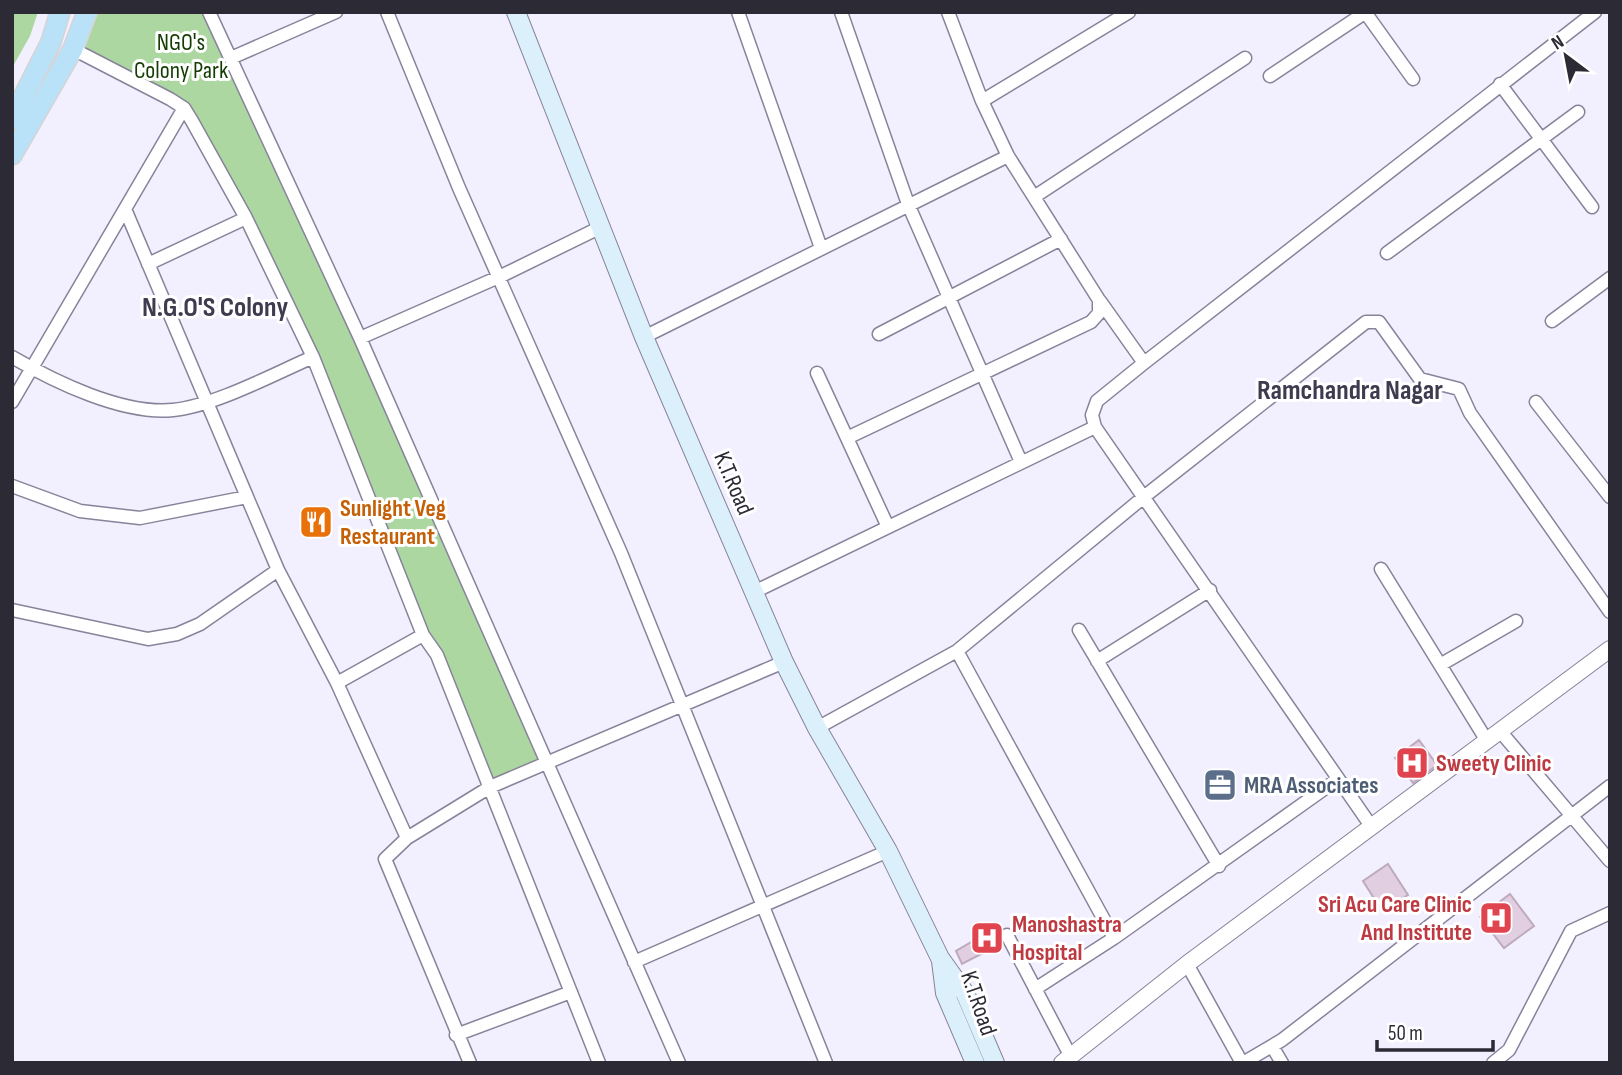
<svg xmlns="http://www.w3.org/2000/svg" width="1622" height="1075" font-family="'Sofia Sans Condensed',sans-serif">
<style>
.green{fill:#acd7a1}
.building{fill:#e2cee1;stroke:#bdaabd;stroke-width:2}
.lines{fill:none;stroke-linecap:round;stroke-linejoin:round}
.minor-casing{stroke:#87839a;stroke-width:15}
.tertiary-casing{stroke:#87839a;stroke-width:18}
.secondary-casing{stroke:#87839a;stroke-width:20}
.primary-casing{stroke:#d5d4d6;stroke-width:22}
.minor{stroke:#fff;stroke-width:12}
.tertiary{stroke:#fff;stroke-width:16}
.secondary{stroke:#dcf0fc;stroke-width:18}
.primary{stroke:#b9e2f8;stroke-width:19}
.labels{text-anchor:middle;stroke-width:6;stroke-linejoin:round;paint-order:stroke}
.park-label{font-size:24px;fill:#123c02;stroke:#fff}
.street-label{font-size:24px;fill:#2c2a34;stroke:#fff}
.food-label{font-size:24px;font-weight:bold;fill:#c56008;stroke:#fff;text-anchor:start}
.health-label{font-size:24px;font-weight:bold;fill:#be3a42;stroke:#fff;text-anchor:start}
.service-label{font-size:24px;font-weight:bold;fill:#4e5e75;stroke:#fff;text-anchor:start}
.quarter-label{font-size:28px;font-weight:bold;fill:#3f3b4f;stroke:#fff}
</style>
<rect width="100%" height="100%" fill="#f2effe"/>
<!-- green -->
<path class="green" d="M12,12h26l-8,24 -18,32z
M87,12h122l337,752 -59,25 -64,-154 -110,-292 -67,-125 -62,-110 -111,-59z"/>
<!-- building -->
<path class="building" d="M1419,740l18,25 -24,18 -18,-25z
M1388,864l20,31 -26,16 -19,-30z
M1510,894l24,32 -30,22 -24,-31z
M997,927l3,13 -17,8 2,4 -23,12 -6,-13z"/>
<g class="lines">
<defs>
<path id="minor" d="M209,12l151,326 319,725
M387,12l72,176 162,365 205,510
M738,12l83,236
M841,12l67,192 113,258
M948,12l34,89
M1365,12l48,67
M73,49l97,50 14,9 8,13 54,97 67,139 110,278
M231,58l105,-46
M1270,76l96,-64
M1500,84l92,123
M1034,197l211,-139
M125,209l153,361
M1387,253l191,-141
M148,264l98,-46
M1100,301l44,62
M1552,321l58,-43
M879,334l182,-95
M644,337l364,-181
M360,338l141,-62 98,-48
M12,357c43,25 111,58 161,53 41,-4 101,-36 140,-53
M817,373l71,154
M12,402l172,-294
M1536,402l74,95
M847,438l244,-116 8,-9v-13l-91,-144 -26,-55 147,-89
M12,486l68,25 60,7 107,-21
M1381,569l106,172
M754,592l341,-165
M12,610l136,29 29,-5 23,-10 78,-54 59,113 70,155 -22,21 85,204
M1079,630l140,236
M957,651l157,287 224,-159
M1097,661l113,-71
M1440,665l76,-44
M337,683l86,-48 14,20 162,408
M817,728l140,-77 188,-155 221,-174h13l41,57 39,10 11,24 140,199
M1500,731l110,130
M1371,826l-276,-399 -3,-12 5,-14 47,-38 451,-351
M407,838l83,-51 294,-125
M1007,935l64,122
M634,962l254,-111
M1187,964l55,99
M1035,989l79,-51
M456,1035l115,-43
M1272,1046l10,17
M1243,1063l39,-23 328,-254
M1493,1063l16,-13 62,-119 39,-18"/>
<path id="tertiary" d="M1062,1063l125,-99 423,-315"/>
<path id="secondary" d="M516,12l128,325 140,325 33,66 71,123 52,107 25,35 30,70
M941,961l4,32 30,70"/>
<path id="primary" d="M12,119l39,-77 9,-30
M12,155l61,-106 14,-37"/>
</defs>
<!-- minor casing -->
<use href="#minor" class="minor-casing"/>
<!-- tertiary casing -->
<use href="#tertiary" class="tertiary-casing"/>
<!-- secondary casing -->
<use href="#secondary" class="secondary-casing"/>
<!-- primary casing -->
<use href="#primary" class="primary-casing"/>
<!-- minor -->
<use href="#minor" class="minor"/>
<!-- tertiary -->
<use href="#tertiary" class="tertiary"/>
<!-- secondary -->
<use href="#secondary" class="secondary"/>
<!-- primary -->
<use href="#primary" class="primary"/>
</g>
<!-- icons -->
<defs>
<symbol id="restaurant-square" viewBox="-11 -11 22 22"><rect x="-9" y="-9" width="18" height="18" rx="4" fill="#e8710a" stroke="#fff"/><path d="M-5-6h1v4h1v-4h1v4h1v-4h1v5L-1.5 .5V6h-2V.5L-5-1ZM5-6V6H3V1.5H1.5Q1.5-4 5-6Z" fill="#fff"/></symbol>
<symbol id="hospital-square" viewBox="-11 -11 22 22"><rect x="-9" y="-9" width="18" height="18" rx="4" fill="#e0444e" stroke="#fff"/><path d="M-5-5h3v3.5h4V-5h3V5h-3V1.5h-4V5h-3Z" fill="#fff"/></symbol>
<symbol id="office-square" viewBox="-11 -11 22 22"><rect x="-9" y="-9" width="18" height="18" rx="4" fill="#5c6f8a" stroke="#fff"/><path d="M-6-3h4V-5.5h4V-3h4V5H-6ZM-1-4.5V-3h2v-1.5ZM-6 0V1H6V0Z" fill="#fff"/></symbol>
</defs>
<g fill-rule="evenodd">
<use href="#restaurant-square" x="297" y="503" width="38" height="38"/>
<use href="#hospital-square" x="1393" y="744" width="38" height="38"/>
<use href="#office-square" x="1201" y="766" width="38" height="38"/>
<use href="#hospital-square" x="1477" y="899" width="38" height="38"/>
<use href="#hospital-square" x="968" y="919" width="38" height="38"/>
</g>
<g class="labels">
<!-- park labels -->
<g class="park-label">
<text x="181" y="50">NGO's<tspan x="181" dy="28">Colony Park</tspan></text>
</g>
<!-- street labels -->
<g class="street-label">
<text transform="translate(734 483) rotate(67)" y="8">K.T.Road</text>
<text transform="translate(979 1003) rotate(71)" y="8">K.T.Road</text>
</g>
<!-- food labels -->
<g class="food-label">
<text x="340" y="516">Sunlight Veg<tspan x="340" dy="28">Restaurant</tspan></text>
</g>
<!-- health labels -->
<g class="health-label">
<text x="1436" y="771">Sweety Clinic</text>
<text x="1472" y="912" text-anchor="end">Sri Acu Care Clinic<tspan x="1472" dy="28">And Institute</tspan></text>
<text x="1012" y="932">Manoshastra<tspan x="1012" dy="28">Hospital</tspan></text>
</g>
<!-- service labels -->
<g class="service-label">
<text x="1244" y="793">MRA Associates</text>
</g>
<!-- quarter labels -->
<g class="quarter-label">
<text x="215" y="316">N.G.O'S Colony</text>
<text x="1350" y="399">Ramchandra Nagar</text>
</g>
</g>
<!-- border -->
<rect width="1622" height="1075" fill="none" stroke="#2c2a34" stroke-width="28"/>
<!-- north arrow -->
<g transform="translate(1566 56) rotate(328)" stroke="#ffffff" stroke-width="5" paint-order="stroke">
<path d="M0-5L12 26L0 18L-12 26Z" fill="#2c2a34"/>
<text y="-10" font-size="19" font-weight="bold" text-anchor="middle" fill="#2c2a34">N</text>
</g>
<!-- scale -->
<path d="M1377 1040v10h116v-10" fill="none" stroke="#2c2a34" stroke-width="3.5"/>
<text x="1388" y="1040" font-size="21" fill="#2c2a34" stroke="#ffffff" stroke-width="5" paint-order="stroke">50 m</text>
</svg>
